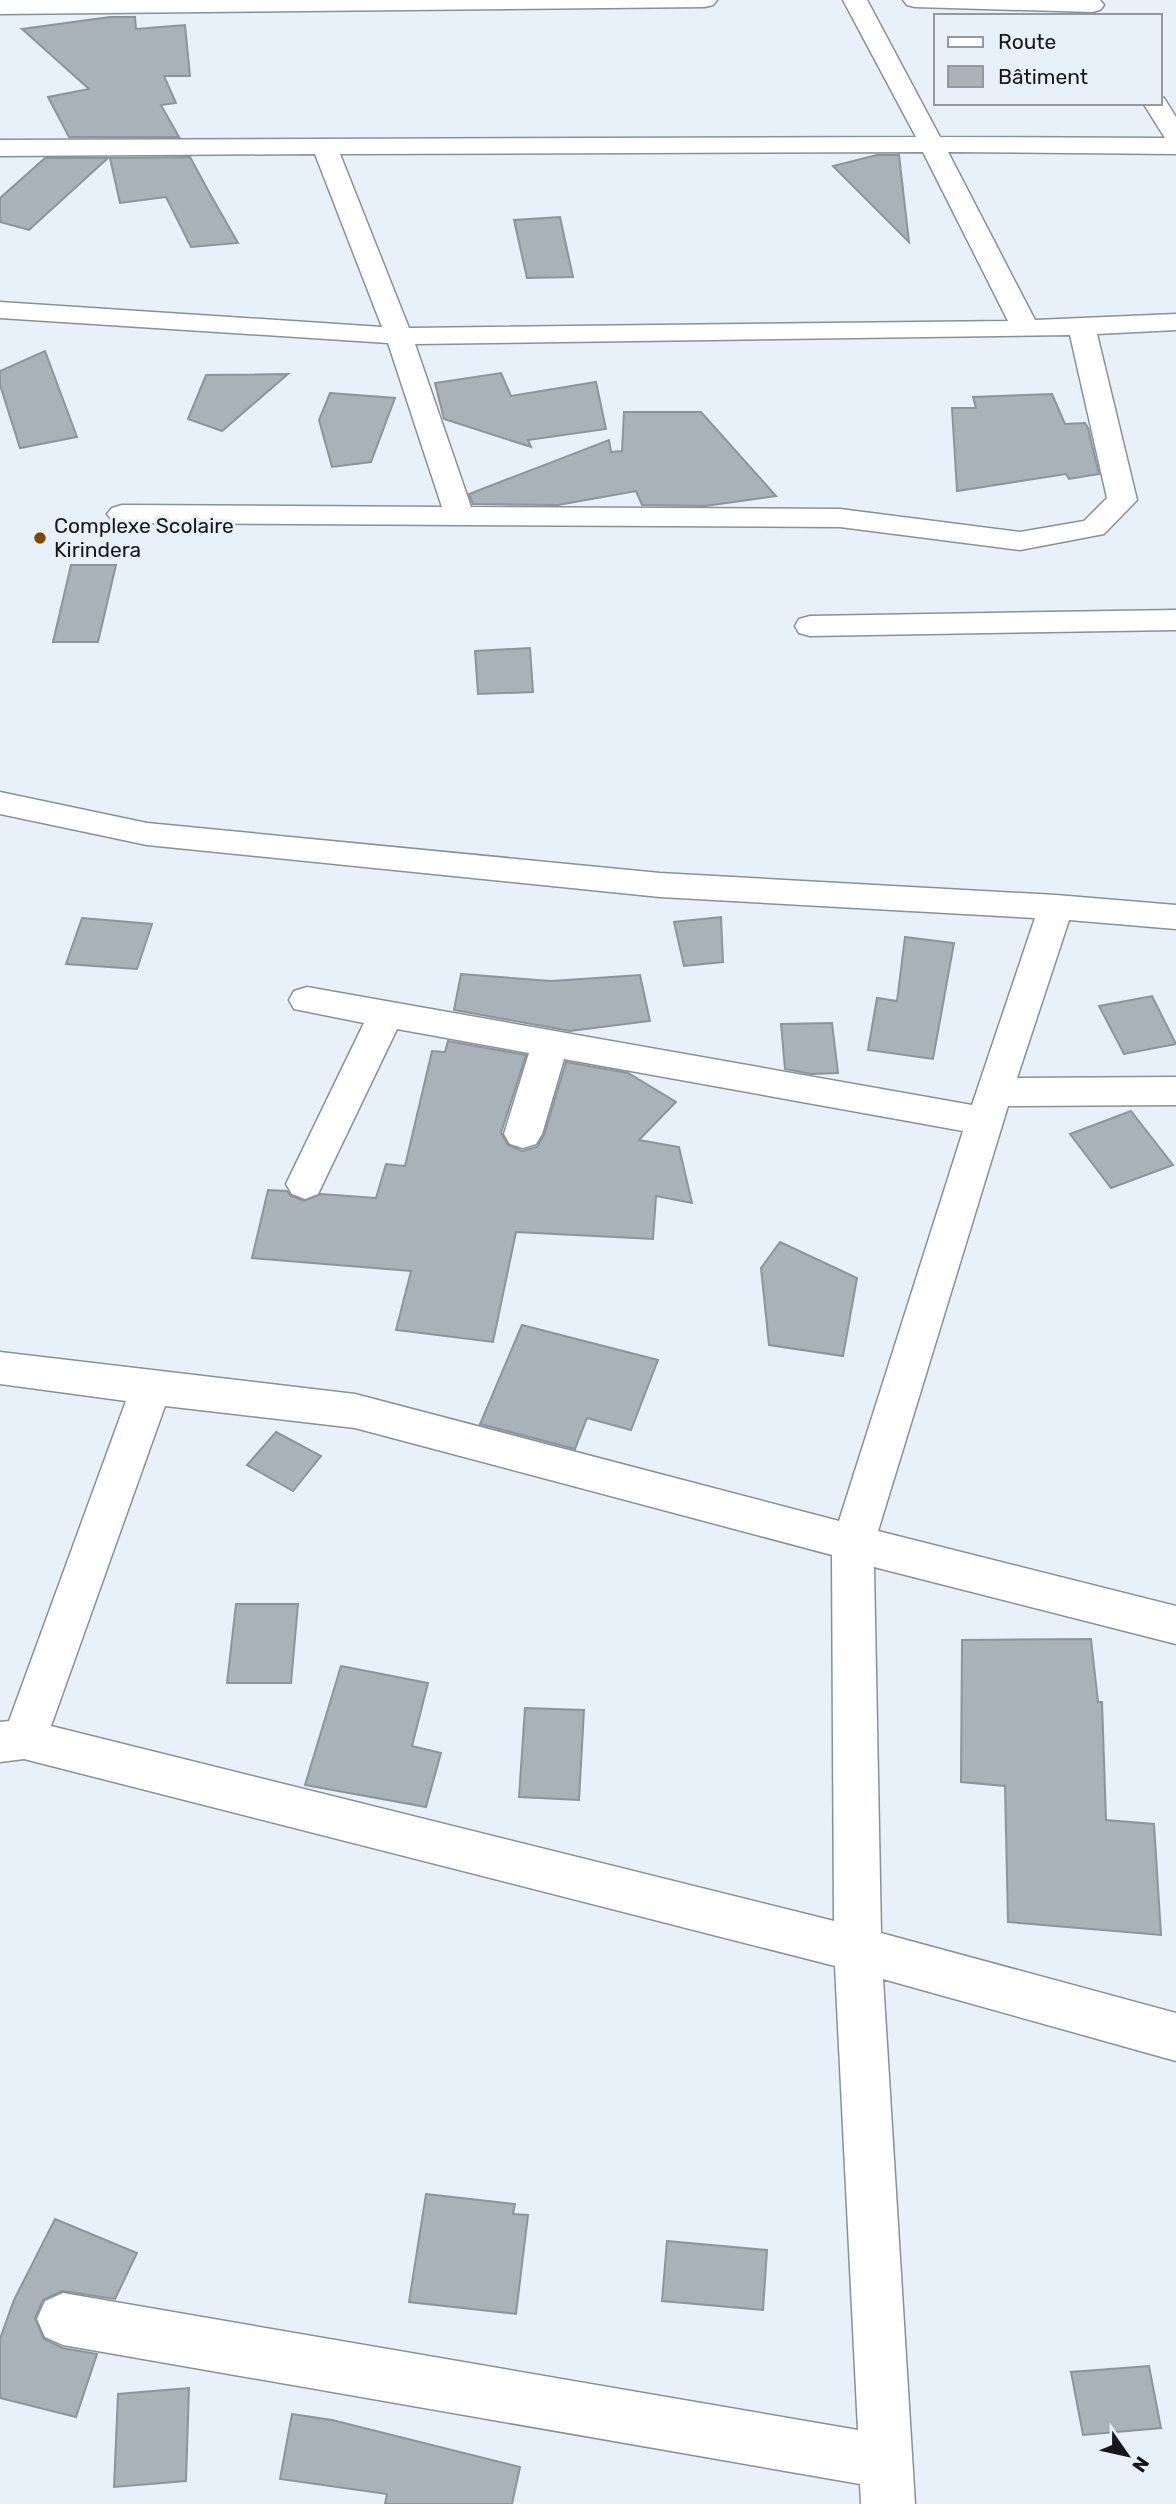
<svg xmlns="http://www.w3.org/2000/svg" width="1176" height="2504" font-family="Rubik,sans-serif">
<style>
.building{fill:#a9b1b9;stroke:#8c949c;stroke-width:2}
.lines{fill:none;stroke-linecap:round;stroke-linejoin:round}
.minor-casing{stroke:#889098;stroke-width:3}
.minor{fill:#fff;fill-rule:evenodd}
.poi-dot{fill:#824700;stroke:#e8f0f9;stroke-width:2.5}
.labels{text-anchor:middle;stroke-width:6;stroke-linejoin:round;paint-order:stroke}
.far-poi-label{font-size:21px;fill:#15171a;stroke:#e8f0f9;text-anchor:start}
</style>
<rect width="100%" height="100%" fill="#e8f0f9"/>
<!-- building -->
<path class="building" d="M110,17h25l1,12 49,-4 5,51h-26l12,27 -15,2 18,32h-110l-21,-40 41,-8 -67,-60z
M877,155h22l10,87 -76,-76z
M190,157l19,35 29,51 -47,4 -25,-50 -46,6 -10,-45z
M45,158h63l-79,72 -29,-8v-24z
M560,217l13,60 -46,1 -13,-58z
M45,351l32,86 -57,11 -20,-63v-14z
M501,373l10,23 85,-14 10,47 -78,11 3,7 -87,-28 -9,-36z
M288,374l-66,57 -34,-12 18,-44z
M330,393l65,5 -24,64 -39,5 -13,-47z
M1052,394l13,30 20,-1 3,5 11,46 -30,5 -3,-5 -109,17 -5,-83h24l-3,-11z
M624,412h77l75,84 -71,10 -63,-1 -6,-14 -78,14 -85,-1 -4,-10 140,-54 2,12 11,-1z
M71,565h45l-18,77h-45z
M530,648l3,44 -55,2 -3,-43z
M721,917l2,45 -39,4 -10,-44z
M82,918l70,6 -15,45 -71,-5z
M905,937l49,6 -21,116 -65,-9 9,-52 20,3z
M461,974l90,7 89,-6 10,46 -80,10 -116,-21z
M1152,996l24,48 -52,10 -25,-48z
M832,1023l6,50 -27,1 -26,-5 -4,-45z
M448,1041l78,14 -25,78 7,12 14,6 15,-4 7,-12 22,-73 62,11 48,29 -37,38 40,7 13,56 -36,-7 -3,43 -137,-7 -23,110 -97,-12 15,-59 -159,-13 16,-68 19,1 4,5 13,5 17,-7 55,4 10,-34 19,2 27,-115 13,1z
M1131,1111l42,54 -62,23 -41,-54z
M780,1242l77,36 -14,78 -74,-11 -8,-77z
M522,1325l136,35 -27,70 -44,-12 -12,31 -95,-25z
M276,1432l45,24 -28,35 -46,-26z
M236,1604h62l-7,79h-64z
M1091,1639l7,63h4l4,118 48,4 7,111 -153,-13 -3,-136 -44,-4 1,-142z
M341,1666l87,17 -16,63 29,7 -15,54 -121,-22z
M525,1708l59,2 -5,90 -60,-3z
M426,2194l89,10 -2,10 15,1 -12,99 -107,-12z
M55,2219l82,34 -22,46 -53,-8 -19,9 -8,18 9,21 19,9 34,6 -21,63 -76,-19v-59l14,-39z
M667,2241l100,9 -4,60 -101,-9z
M1149,2366l12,62 -78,7 -12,-63z
M189,2388l-3,93 -72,6 4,-93z
M292,2414l40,6 188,47 -8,37h-127l2,-10 -107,-15z"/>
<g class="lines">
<defs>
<path id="minor" d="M0,0h717l-4,5 -8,2 -705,7z
M843,0h24l73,137 225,1 -22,-35h17v-6l4,1 12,19v37l-228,-2 87,168 141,-6v16l-79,4 40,166 -33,34 -84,16 -180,-23 -718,-4 -10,-3 -5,-6 5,-6 10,-3 320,2 -54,-164 -388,-25v-16l382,25 -67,-173 -315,2v-16l916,-3zM923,152l85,169 -599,7 -69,-174zM1070,335l37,163 -23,23 -64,11 -180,-23 -369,-2 -56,-163z
M903,0h197l4,5 -4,5 -8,2 -177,-5 -8,-2z
M1176,610v20l-366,6 -11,-3 -4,-7 4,-7 11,-3z
M0,792l147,31 513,50 396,22 120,10v24l-107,-9 -52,158 159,-1v28l-168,1 -130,425 298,75v38l-302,-77 7,366 295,80v48l-293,-82 32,525h-54l-1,-20 -797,-139 -18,-8 -8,-18 8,-18 18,-8 795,137 -23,-464 -811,-207 -24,3v-40l9,-1 117,-320 -126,-17v-32l355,42 484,127 124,-390 -399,-72 -22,75 -6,10 -13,4 -13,-4 -6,-10 25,-81 -132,-24 -79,165 -13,5 -13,-5 -6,-10 78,-161 -70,-14 -5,-9 5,-9 13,-4 665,118 63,-187 -375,-21 -513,-52 -147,-31zM165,1406l190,22 477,127 2,366 -783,-195z"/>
</defs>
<!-- minor casing -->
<use href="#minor" class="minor-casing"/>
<!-- minor -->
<use href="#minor" class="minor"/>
</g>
<!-- markers -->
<circle class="poi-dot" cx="40" cy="538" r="7"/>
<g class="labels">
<!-- far-poi labels -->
<g class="far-poi-label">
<text x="54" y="533">Complexe Scolaire<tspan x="54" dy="24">Kirindera</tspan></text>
</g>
</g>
<!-- legend -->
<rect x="934" y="14" width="228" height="91" fill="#e8f0f9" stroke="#9499a0" stroke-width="2"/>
<rect x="948" y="37" width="35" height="10" fill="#ffffff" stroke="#9499a0" stroke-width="2"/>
<text x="998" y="49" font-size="21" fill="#15171a">Route</text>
<rect x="948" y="66" width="35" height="21" fill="#a9b1b9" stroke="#9499a0" stroke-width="2"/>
<text x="998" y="84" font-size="21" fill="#15171a">Bâtiment</text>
<!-- north arrow -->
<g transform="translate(1127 2455) rotate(124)" stroke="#e8f0f9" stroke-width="5" paint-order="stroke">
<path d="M0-5L12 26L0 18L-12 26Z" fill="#15171a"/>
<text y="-10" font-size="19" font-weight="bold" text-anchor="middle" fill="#15171a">N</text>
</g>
</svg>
